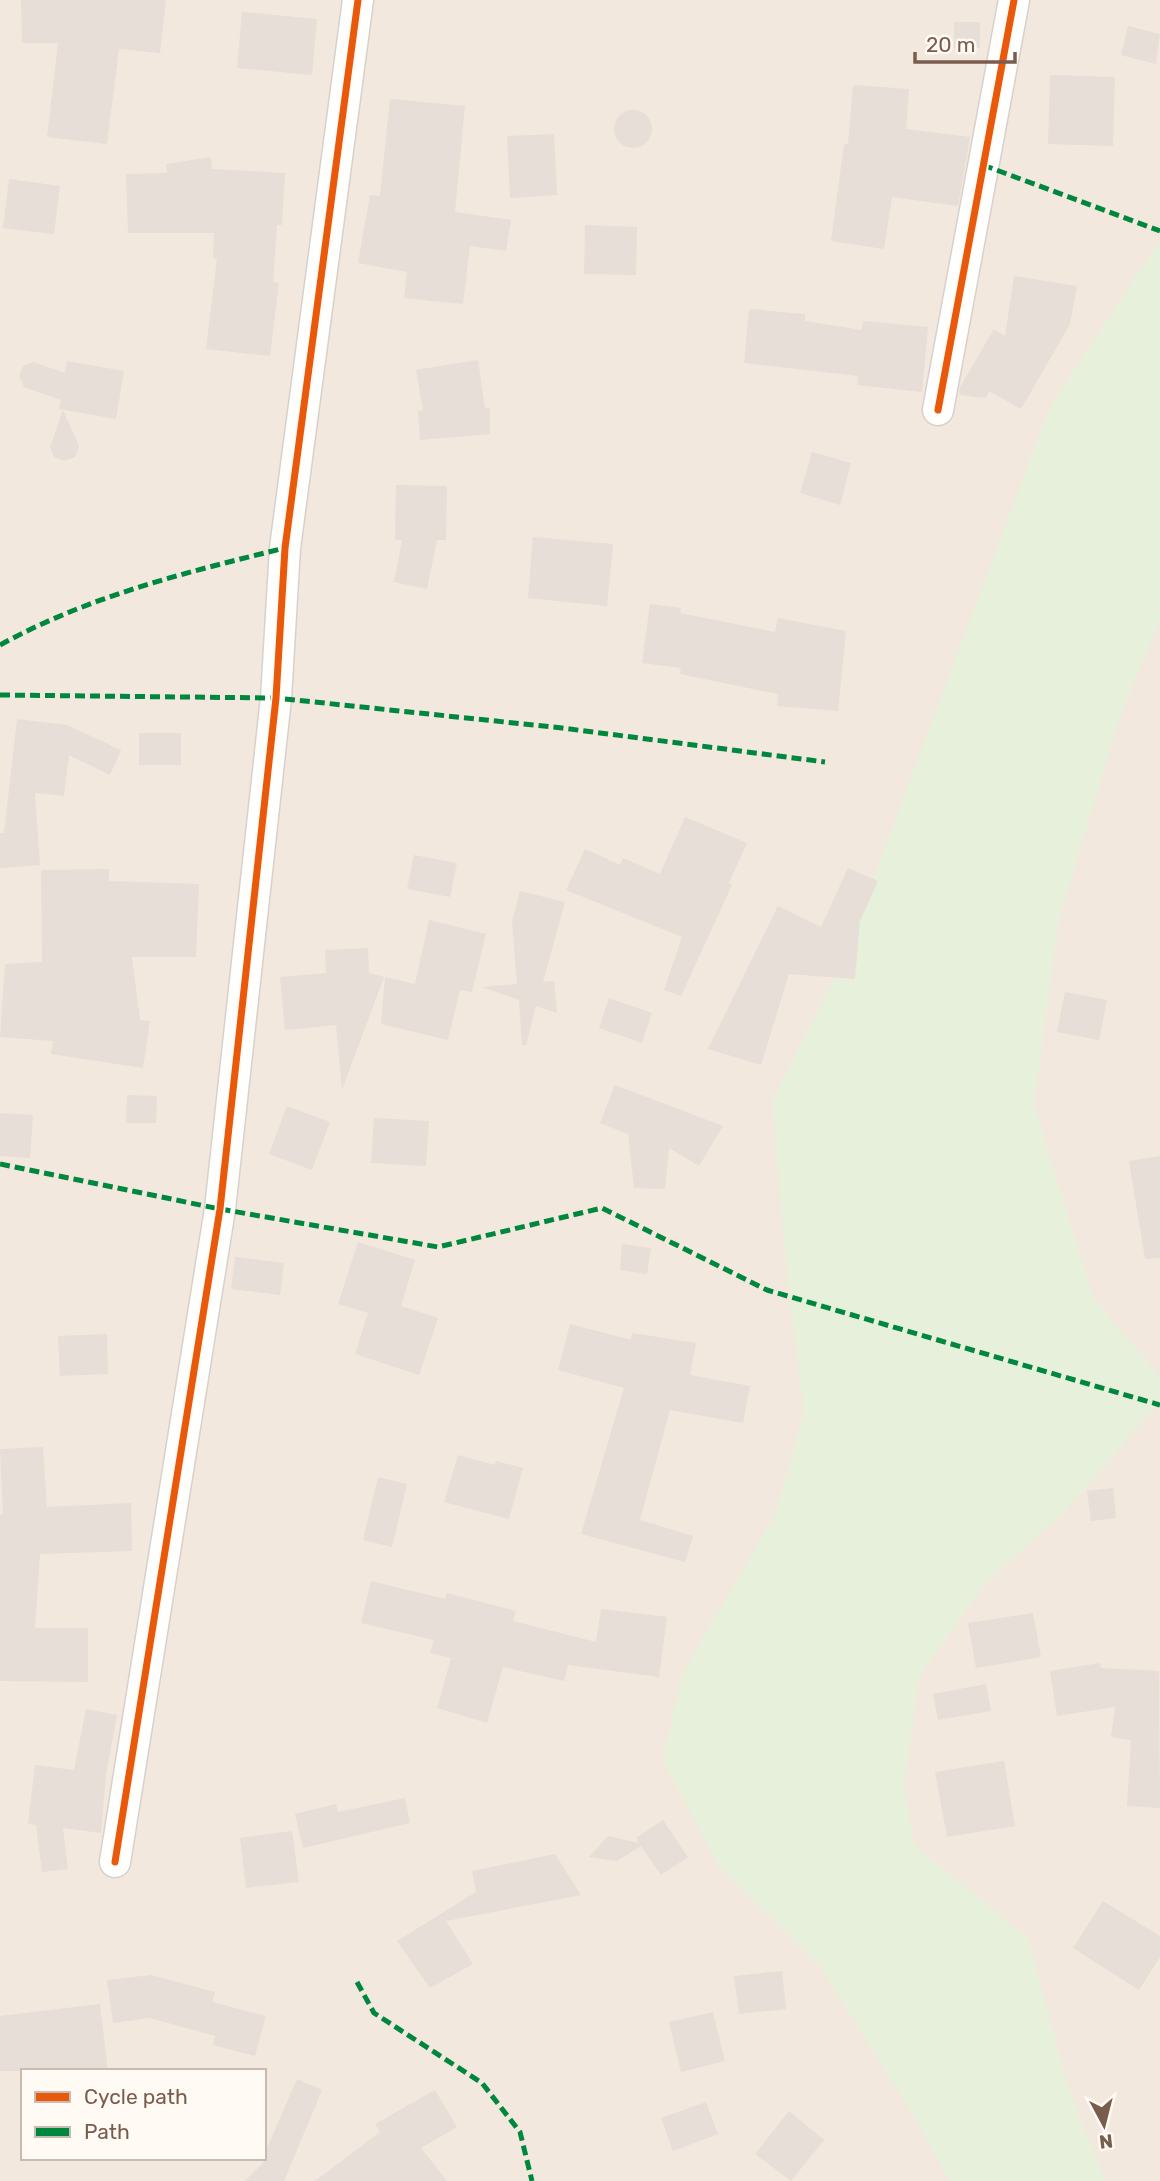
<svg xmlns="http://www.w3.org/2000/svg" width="1160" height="2181" font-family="Rubik,sans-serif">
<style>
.residential{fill:#f2e8de;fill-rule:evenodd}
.green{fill:#e7f0db}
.building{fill:#e6ded7}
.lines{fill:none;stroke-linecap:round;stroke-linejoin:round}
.minor-casing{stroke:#d7d1cb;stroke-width:33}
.minor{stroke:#fefefd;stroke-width:30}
.quiet{stroke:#00873e;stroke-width:5;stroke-dasharray:10 5;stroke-linecap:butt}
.cycleway-casing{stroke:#fffaf3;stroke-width:11}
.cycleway{stroke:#e8590c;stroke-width:7}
</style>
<rect width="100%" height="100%" fill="#f9f5f0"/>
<!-- residential -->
<path class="residential" d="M0,0h1160v2181h-1160zM23,2071h241v87h-241z"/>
<!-- green -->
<path class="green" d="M1160,240v379l-42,104 -59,197 -25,186 60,193 66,78v25l-99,114 -75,66 -66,94 -16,107 10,62 114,93 40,148 37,95h-155l-35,-63 -96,-153 -101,-100 -55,-105 19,-86 93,-159 29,-103 -18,-146 -14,-164 67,-132 211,-563z"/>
<!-- building -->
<path class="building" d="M21,0h145l-6,53 -41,-4 -12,95 -60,-7 11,-94h-36z
M242,12l75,7 -5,56 -75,-7z
M954,22h26v26h-26z
M1128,26l32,8 -4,30 -35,-9z
M1050,75l65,2 -2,69 -65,-2z
M853,85l56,4 -3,40 64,8 -12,69 -66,-9 -8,52 -53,-8 13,-97h4z
M390,99l75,7 -10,106 56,8 -5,31 -36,-5 -7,58 -59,-6 3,-26 -49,-9 12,-68 10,1z
M614 129a19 19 0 1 1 38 0a19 19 0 1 1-38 0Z
M554,134l3,61 -47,3 -3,-62z
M211,157l1,12 73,4 -3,52h-5l-4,57 6,1 -9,73 -64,-7 11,-91h-4l1,-25h-86l-2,-59 41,-1 -1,-9z
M9,179l51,7 -6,48 -51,-6z
M585,225l52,2 -1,48 -52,-1z
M1014,276l63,10 -7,38 -49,85 -32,-18 -3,7 -27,-3 1,-8 34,-58 11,7z
M749,309l56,5v7l57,9 1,-9 65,6 -6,65 -65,-7 1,-9 -114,-13z
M478,360l7,48h5v26l-70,6 -2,-29 5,-1 -7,-40z
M67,361l57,10 -8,48 -57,-10 2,-9 -37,-13 -5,-11 4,-10 10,-4 32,11z
M63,410l16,36 -4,11 -11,4 -10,-4 -4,-10z
M812,452l39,11 -11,42 -40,-12z
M396,485l51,1 -1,54h-9l-10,49 -33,-7 8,-42h-7z
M533,537l80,7 -6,62 -79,-8z
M650,604l31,4 -1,5 95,19 3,-14 68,13 -8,80 -61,-5 1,-12 -98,-20 1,-6 -39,-5z
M17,719l50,6 54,25 -11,25 -41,-20 -5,41 -29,-3 5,72 -40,3v-35h4z
M139,733h42v32h-42z
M685,817l62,26 -18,40 3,2 -51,111 -17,-6 18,-53 -116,-47 19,-41 35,16 3,-7 37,16z
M414,855l43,8 -7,34 -43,-8z
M848,868l30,13 -18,40 -5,58 -66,-5 -28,91 -53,-16 70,-143 43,21z
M109,869v12l90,3 -3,73h-64l8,63 10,1 -7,47 -92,-14 2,-13 -53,-4 5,-73 37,-2 -1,-92z
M520,891l45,11 -22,80 11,-1 3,32 -21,-7 -10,39h-4l-3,-45 -37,-13 35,-3 -5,-63z
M429,920l57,14 -14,58 -12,-2 -12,50 -67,-16 4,-47 30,7z
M368,948l1,25 15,4 -42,113 -6,-65 -51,5 -5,-53 46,-4 -1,-23z
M1065,992l42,8 -8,40 -42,-8z
M609,998l43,15 -10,30 -43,-15z
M615,1085l108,41 -24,40 -30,-18 -4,41 -31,-1 -6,-54 -28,-11z
M127,1095l30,1 -1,27h-30z
M287,1106l43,16 -18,48 -43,-16z
M0,1113l33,2 -3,43 -30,-2z
M374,1118l55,3 -3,45 -55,-3z
M1160,1156v102l-15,1 -16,-98z
M358,1242l57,18 -14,46 37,12 -19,57 -64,-21 13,-41 -30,-9z
M622,1244l29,4 -4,26 -27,-4z
M235,1257l49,6 -4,32 -49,-6z
M570,1324l61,16 1,-7 64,10 -6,32 60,11 -7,37 -73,-13 -30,110 53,16 -8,26 -104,-28 43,-146 -66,-18z
M107,1334l1,40 -48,2 -2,-40z
M43,1447l4,60 84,-4 1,48 -92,3 -5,74h53v54l-88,-1v-166h3l-3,-66z
M458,1455l37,10 1,-4 27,7 -14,51 -65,-17z
M378,1477l29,7 -15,63 -29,-7z
M1113,1488l3,30 -25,3 -4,-30z
M371,1581l74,18 2,-6 69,18 -3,10 83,21 5,-33 66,8 -8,60 -91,-12 -4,16 -61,-14 -16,56 -50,-15 14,-50 -21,-5 4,-13 -73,-17z
M1033,1613l8,44 -65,11 -8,-45z
M1100,1663l1,5 58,3 1,137 -33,-2 4,-66 -20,-3 4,-30 -58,9 -7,-45z
M986,1684l5,27 -53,9 -5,-26z
M86,1709l31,6 -11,59 -5,59 -38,-5 5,41 -26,3 -6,-47 -8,-1 7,-59 39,5z
M1004,1761l11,65 -68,11 -12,-65z
M405,1798l5,25 -107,25 -8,-34 41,-10 2,8z
M663,1820l25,37 -27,18 -20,-29 -24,15 -28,-4 19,-21 31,7 -3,-5z
M292,1831l7,51 -53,6 -6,-50z
M555,1854l26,41 -135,26 27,43 -43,24 -33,-47 79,-49 -4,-21z
M1103,1901l57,35v21l-21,33 -66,-42z
M782,1971l4,38 -47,5 -5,-38z
M151,1975l64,17 -3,10 54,14 -11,40 -42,-11 2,-9 -65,-18 -37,5 -6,-43z
M100,2004l8,67h-108v-55z
M713,2012l12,49 -44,11 -12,-50z
M297,2079l25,11 -38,91h-39l19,-19v-7z
M435,2090l22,37 -36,21 26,33h-132l65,-49 -5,-8z
M706,2102l12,32 -45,17 -12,-33z
M789,2111l35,29 -33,41 -36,-27z"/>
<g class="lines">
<defs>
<path id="minor" d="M938,410l76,-410
M115,1862l105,-653 56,-511 9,-150 73,-548"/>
</defs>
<!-- minor casing -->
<use href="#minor" class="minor-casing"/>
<!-- minor -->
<use href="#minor" class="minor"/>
<!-- quiet -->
<path class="quiet" d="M983,165l177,66
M0,645c89,-49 187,-73 285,-97
M0,695l276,3 286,30 263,34
M0,1164l220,45 218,38 164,-39 165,82 393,115
M357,1982l17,31 108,70 38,49 12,49"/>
<defs>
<path id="cycleway" d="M938,410l76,-410
M115,1862l105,-653 56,-511 9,-150 73,-548"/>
</defs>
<!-- cycleway casing -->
<use href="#cycleway" class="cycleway-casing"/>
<!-- cycleway -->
<use href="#cycleway" class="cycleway"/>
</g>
<!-- legend -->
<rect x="21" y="2069" width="245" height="91" fill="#fffaf3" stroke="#cabbb1" stroke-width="2"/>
<rect x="35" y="2092" width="35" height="10" fill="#e8590c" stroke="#cabbb1" stroke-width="2"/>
<text x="84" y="2104" font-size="21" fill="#7a5c4d">Cycle path</text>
<rect x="35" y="2127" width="35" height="10" fill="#00873e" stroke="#cabbb1" stroke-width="2"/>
<text x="84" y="2139" font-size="21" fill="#7a5c4d">Path</text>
<!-- north arrow -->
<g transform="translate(1104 2125) rotate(173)" stroke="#fffaf3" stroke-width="5" paint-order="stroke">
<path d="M0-5L12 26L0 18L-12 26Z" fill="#7a5c4d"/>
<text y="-10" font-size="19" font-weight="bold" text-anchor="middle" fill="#7a5c4d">N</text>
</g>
<!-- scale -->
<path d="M915 52v10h100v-10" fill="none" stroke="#7a5c4d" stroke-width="3.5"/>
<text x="926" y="52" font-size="21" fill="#7a5c4d" stroke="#fffaf3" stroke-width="5" paint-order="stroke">20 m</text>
</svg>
